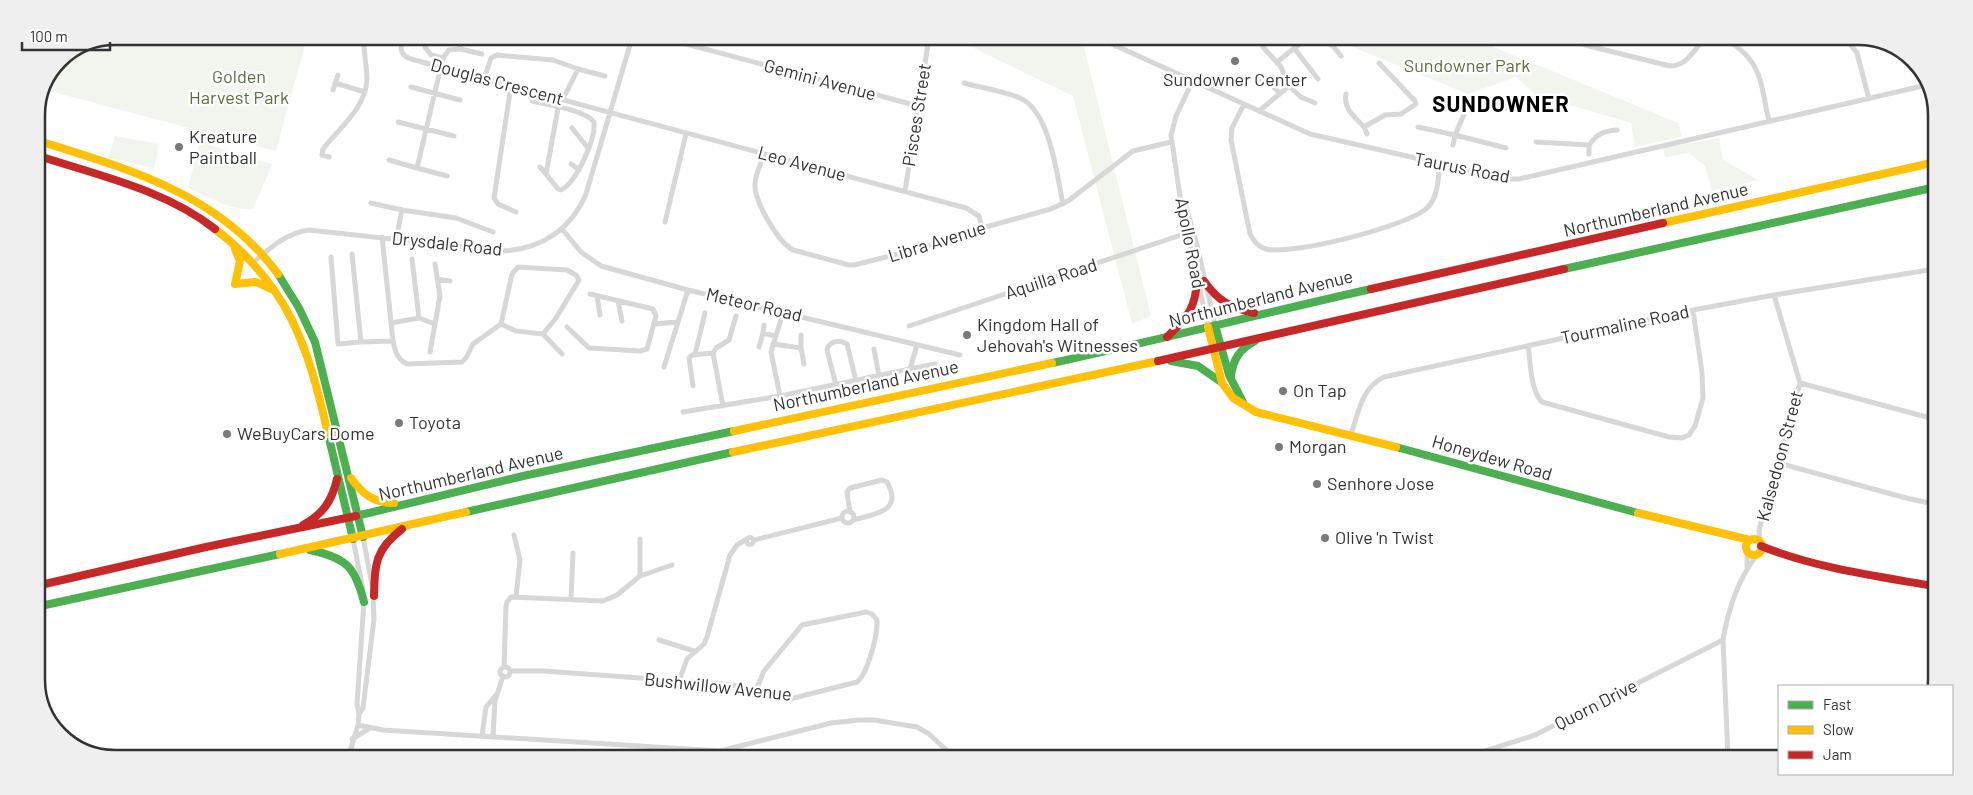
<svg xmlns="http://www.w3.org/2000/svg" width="1973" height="795" font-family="Barlow,sans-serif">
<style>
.green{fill:#f1f5ed}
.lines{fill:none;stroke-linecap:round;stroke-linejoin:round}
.street{stroke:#d7d7d7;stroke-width:5}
.fast{stroke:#4caf50;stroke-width:8}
.slow{stroke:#ffc107;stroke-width:8}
.jam{stroke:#c62828;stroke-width:8}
.poi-dot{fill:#7a7a7a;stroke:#fff;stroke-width:2}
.labels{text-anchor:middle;stroke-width:5;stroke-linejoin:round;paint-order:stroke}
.park-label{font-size:18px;fill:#56703f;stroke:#fff}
.street-label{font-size:18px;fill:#333;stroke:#fff}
.poi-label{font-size:18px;fill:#333;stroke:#fff;text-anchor:start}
.district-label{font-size:22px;font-weight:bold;letter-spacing:1px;fill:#000;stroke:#fff}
.rim{fill:none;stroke:#333;stroke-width:2.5}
</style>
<rect width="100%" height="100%" fill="#fff"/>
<!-- green -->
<path class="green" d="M116,36l191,1 -31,114 -230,-61 14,-31z
M953,38l129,1 69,277 -19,8 -59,-228z
M1333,39l144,1 201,83 4,13 -47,11 -4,-24 -95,-28 -20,-18 -48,17z
M115,136l44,8 -5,24 -46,-10z
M1719,138l4,22 35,20 -46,11 -7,-25 -16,-13 -24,4 -2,-9z
M200,142l72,22 -19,45c-23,2 -45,-13 -65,-21z"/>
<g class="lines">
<!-- street -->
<path class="street" d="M403,37c-3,11 -4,18 8,22l555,149 13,8 3,12
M427,37l-2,10 6,8 12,3 -26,110 30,8
M664,38l254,68
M1101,39l209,95 198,45h11l408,-94
M1320,39l13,7 8,10
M1574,40l11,5 85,21c16,0 23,-14 33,-26
M1728,40c8,6 17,12 23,21 12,16 13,41 18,60
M1847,40l10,13 12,46
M1115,46l4,-7
M1263,47l18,20 8,19
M1294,48l24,31
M460,49l22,5
M443,58l6,-8 11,-1 2,-12
M1277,62l29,-23
M1256,78l15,6 9,10
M484,79l7,-21 6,-3 56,5 25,9
M1192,82l-16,34 -5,19 10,68 27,124
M335,83l30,9
M964,83c18,5 39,8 56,15 30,13 37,78 43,106
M511,86l-17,112 4,6 18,8
M411,87l49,13
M333,90l5,-15
M1346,94c-3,15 9,23 18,33
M563,99l15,-30 27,7
M532,101c16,4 53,9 62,21 2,17 -18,61 -33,68l-3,-1 -12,-15 12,-66 3,-10
M1244,104l-12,24 -1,12 19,94c4,7 8,13 16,15 25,7 142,-23 161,-41 11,-10 11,-29 13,-43
M1259,111l30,-25 12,11 14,6
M398,122l56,14
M1418,127l37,8 -2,10
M572,128l16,20
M1367,134l-3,-7 21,-12 16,-1 15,-10 -1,-3 -36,-38
M1536,142l53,3
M1506,148l-51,-13 14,-32 4,-2 47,10
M1589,154v-9c8,-11 14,-14 28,-15
M764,155c-3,9 -9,20 -9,29 -1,17 23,58 38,66l56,15h5l68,-17 60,-20 69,-19 17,-8 65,-50 38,-9
M329,157l-7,-2 1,-6c16,-21 42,-40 44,-69 0,-15 -4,-28 -3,-43
M389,160l28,8
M571,164l8,6
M540,167l6,7
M905,191l24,-153
M371,203l31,7 54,8 37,14
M1185,203l12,42 18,80
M665,222l21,-88
M562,229l19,23 20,14 87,24 272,65
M382,237l11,104c2,10 4,18 14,23l55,-2 4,-4 7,-14 28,-20 11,-50 6,-7 49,3 9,5 3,5 -23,38 -13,16
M396,239l6,-29
M352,254l9,88 32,-1
M331,257l7,87 23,-2
M253,263c17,-15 33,-30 56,-33l194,21c39,-2 68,-22 83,-57l46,-156
M437,279l13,2
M597,296l3,19
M618,301l4,20
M783,313l-12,39 9,44 130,-27 7,-24
M419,318l16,6 -5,28
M391,323l28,-5 -7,-59
M435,324l5,-28 -5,-32
M501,324l15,7 27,3
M654,324l24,-2
M909,326l284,-95
M567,327l22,21 51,3 7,-2 9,-33 -3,-7 -63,-15
M763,333l1,-8
M543,334l19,20
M773,344l28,4 3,16
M1528,346c3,17 2,44 14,56l127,35 13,1 7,-3 6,-9 8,-28 -1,-25 -9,-63
M759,347l4,-14 12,3
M801,348v-13
M874,349l5,27
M695,354l10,-41
M664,367l24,-77
M910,369l25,-5
M1800,383l134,36
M836,385l-9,-35c2,-9 12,-11 20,-6l9,37
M693,386l-4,-28 3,-3 21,-2
M723,406l-10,-53 3,-5 13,-8 7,-24
M683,412l97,-16
M1351,435c7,-22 11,-48 33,-58l309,-67 81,-15 161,-26
M1778,463l128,35 28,6
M842 517a6 6 0 1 1 12 0a6 6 0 1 1-12 0Z
M850,512l-3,-20 3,-4 32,-8 5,2c17,30 -13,32 -34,38
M514,535l6,25 -4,36
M363,537l9,48
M746.5 541a3.5 3.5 0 1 1 7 0a3.5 3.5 0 1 1-7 0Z
M353,539l10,51
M640,539v37
M754,540l88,-22
M1760,542l-1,-12 41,-147 -26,-88
M1747,567v-15
M571,599l2,-46
M659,640l35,11
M504,667l2,-61 1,-4 4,-5 92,4 14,-6 23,-19 32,-11
M500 672a5 5 0 1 1 10 0a5 5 0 1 1-10 0Z
M510,671h34l179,13 22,3 36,11 9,1 67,-17c11,-9 21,-48 20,-62l-5,-6 -6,-2 -64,13 -38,46 -8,19
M679,681l8,-22 17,-15 3,-7 23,-82 7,-10 10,-6
M359,714l4,-6 11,-89 -1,-25
M358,725l25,5 337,21 111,-28 28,-3h15l43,7 12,7 25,23
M482,736l4,-29 10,-12
M493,737l2,-36 8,-25
M352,739l18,-11
M349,755l9,-30 1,-11 -2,-10 7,-103
M1463,758l72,-23 188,-95
M1728,758l-5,-118c5,-30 15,-61 34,-85"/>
<!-- fast -->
<path class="fast" d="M1564,269l372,-82
M278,274l21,34 16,34 48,195
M1215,325l14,50 14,27
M1171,361l27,5 23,16
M1052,363c107,-23 212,-50 319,-74
M1231,376c2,-17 9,-27 24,-35
M328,434l25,105
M1396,447l242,66
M466,512l267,-60
M356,516l167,-40 211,-45
M310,550c36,8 45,16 54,52
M36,607l244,-53"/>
<!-- slow -->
<path class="slow" d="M36,140c92,29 182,53 242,134
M1663,223l273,-61
M215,229c74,57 93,117 113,205
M235,249l5,12 -5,23 21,-2 15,7
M1208,327l14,56 11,15 23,14 140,35
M734,431l318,-68
M733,452l425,-91
M351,478c11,16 23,25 43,25
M1638,513l112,27
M1746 547a8 8 0 1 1 16 0a8 8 0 1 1-16 0Z
M280,554l186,-42"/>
<!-- jam -->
<path class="jam" d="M36,155c60,20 128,34 179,74
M1204,281c14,20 27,27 50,32
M1371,289l292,-66
M1167,337c20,-20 29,-28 30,-58
M1158,361l406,-92
M303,525c20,-11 29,-24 34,-46
M1761,546c54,22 115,30 172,40
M36,586l170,-39 150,-31
M374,596c1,-33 1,-46 28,-67"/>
</g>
<!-- markers -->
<g class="poi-dot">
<circle cx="1235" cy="61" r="5"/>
<circle cx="179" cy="147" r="5"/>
<circle cx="967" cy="335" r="5"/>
<circle cx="1283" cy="391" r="5"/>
<circle cx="399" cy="423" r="5"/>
<circle cx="227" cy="434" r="5"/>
<circle cx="1279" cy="447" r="5"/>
<circle cx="1317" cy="484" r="5"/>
<circle cx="1325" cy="538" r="5"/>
</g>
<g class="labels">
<!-- park labels -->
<g class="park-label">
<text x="1467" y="72">Sundowner Park</text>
<text x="239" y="83">Golden<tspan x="239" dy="21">Harvest Park</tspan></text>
</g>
<!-- street labels -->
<g class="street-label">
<text transform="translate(820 80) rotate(15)" y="6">Gemini Avenue</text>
<text transform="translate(497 82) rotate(15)" y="6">Douglas Crescent</text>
<text transform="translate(917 115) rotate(-81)" y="6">Pisces Street</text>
<text transform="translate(802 164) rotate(15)" y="6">Leo Avenue</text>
<text transform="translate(1462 168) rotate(11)" y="6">Taurus Road</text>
<text transform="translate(1656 210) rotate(-13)" y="6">Northumberland Avenue</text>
<text transform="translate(937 242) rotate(-17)" y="6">Libra Avenue</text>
<text transform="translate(1190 243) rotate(79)" y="6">Apollo Road</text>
<text transform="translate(447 244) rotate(6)" y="6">Drysdale Road</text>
<text transform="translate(1051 279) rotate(-18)" y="6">Aquilla Road</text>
<text transform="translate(1261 299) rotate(-14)" y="6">Northumberland Avenue</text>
<text transform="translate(754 305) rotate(13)" y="6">Meteor Road</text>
<text transform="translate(1625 325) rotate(-12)" y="6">Tourmaline Road</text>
<text transform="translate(866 386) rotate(-12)" y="6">Northumberland Avenue</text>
<text transform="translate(1780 456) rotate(-75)" y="6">Kalsedoon Street</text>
<text transform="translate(1492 458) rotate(16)" y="6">Honeydew Road</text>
<text transform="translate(471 474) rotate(-13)" y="6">Northumberland Avenue</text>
<text transform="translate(718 687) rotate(6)" y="6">Bushwillow Avenue</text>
<text transform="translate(1596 705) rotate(-27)" y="6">Quorn Drive</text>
</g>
<!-- poi labels -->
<g class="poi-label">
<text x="1235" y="86" text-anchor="middle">Sundowner Center</text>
<text x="189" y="143">Kreature<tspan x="189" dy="21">Paintball</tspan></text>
<text x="977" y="331">Kingdom Hall of<tspan x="977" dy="21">Jehovah's Witnesses</tspan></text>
<text x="1293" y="397">On Tap</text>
<text x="409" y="429">Toyota</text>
<text x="237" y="440">WeBuyCars Dome</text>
<text x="1289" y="453">Morgan</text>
<text x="1327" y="490">Senhore Jose</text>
<text x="1335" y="544">Olive 'n Twist</text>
</g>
<!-- district labels -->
<g class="district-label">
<text x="1501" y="112">SUNDOWNER</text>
</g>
</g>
<!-- crop -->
<path d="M0 0H1973V795H0ZM115 45H1858A70 70 0 0 1 1928 115V680A70 70 0 0 1 1858 750H115A70 70 0 0 1 45 680V115A70 70 0 0 1 115 45Z" fill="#efefef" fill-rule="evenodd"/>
<path class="rim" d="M115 45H1858A70 70 0 0 1 1928 115V680A70 70 0 0 1 1858 750H115A70 70 0 0 1 45 680V115A70 70 0 0 1 115 45Z"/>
<!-- legend -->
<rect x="1778" y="685" width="175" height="90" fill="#ffffff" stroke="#adadad"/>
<rect x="1788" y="701" width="25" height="8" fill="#4caf50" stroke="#adadad"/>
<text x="1823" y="710" font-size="15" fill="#333333">Fast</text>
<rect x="1788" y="726" width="25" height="8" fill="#ffc107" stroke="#adadad"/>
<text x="1823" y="735" font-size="15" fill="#333333">Slow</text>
<rect x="1788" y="751" width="25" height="8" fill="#c62828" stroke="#adadad"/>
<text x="1823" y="760" font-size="15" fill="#333333">Jam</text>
<!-- scale -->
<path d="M22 42v8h88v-8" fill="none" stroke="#333333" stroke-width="2.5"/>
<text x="30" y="42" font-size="15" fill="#333333" stroke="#ffffff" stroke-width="4" paint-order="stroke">100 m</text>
</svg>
